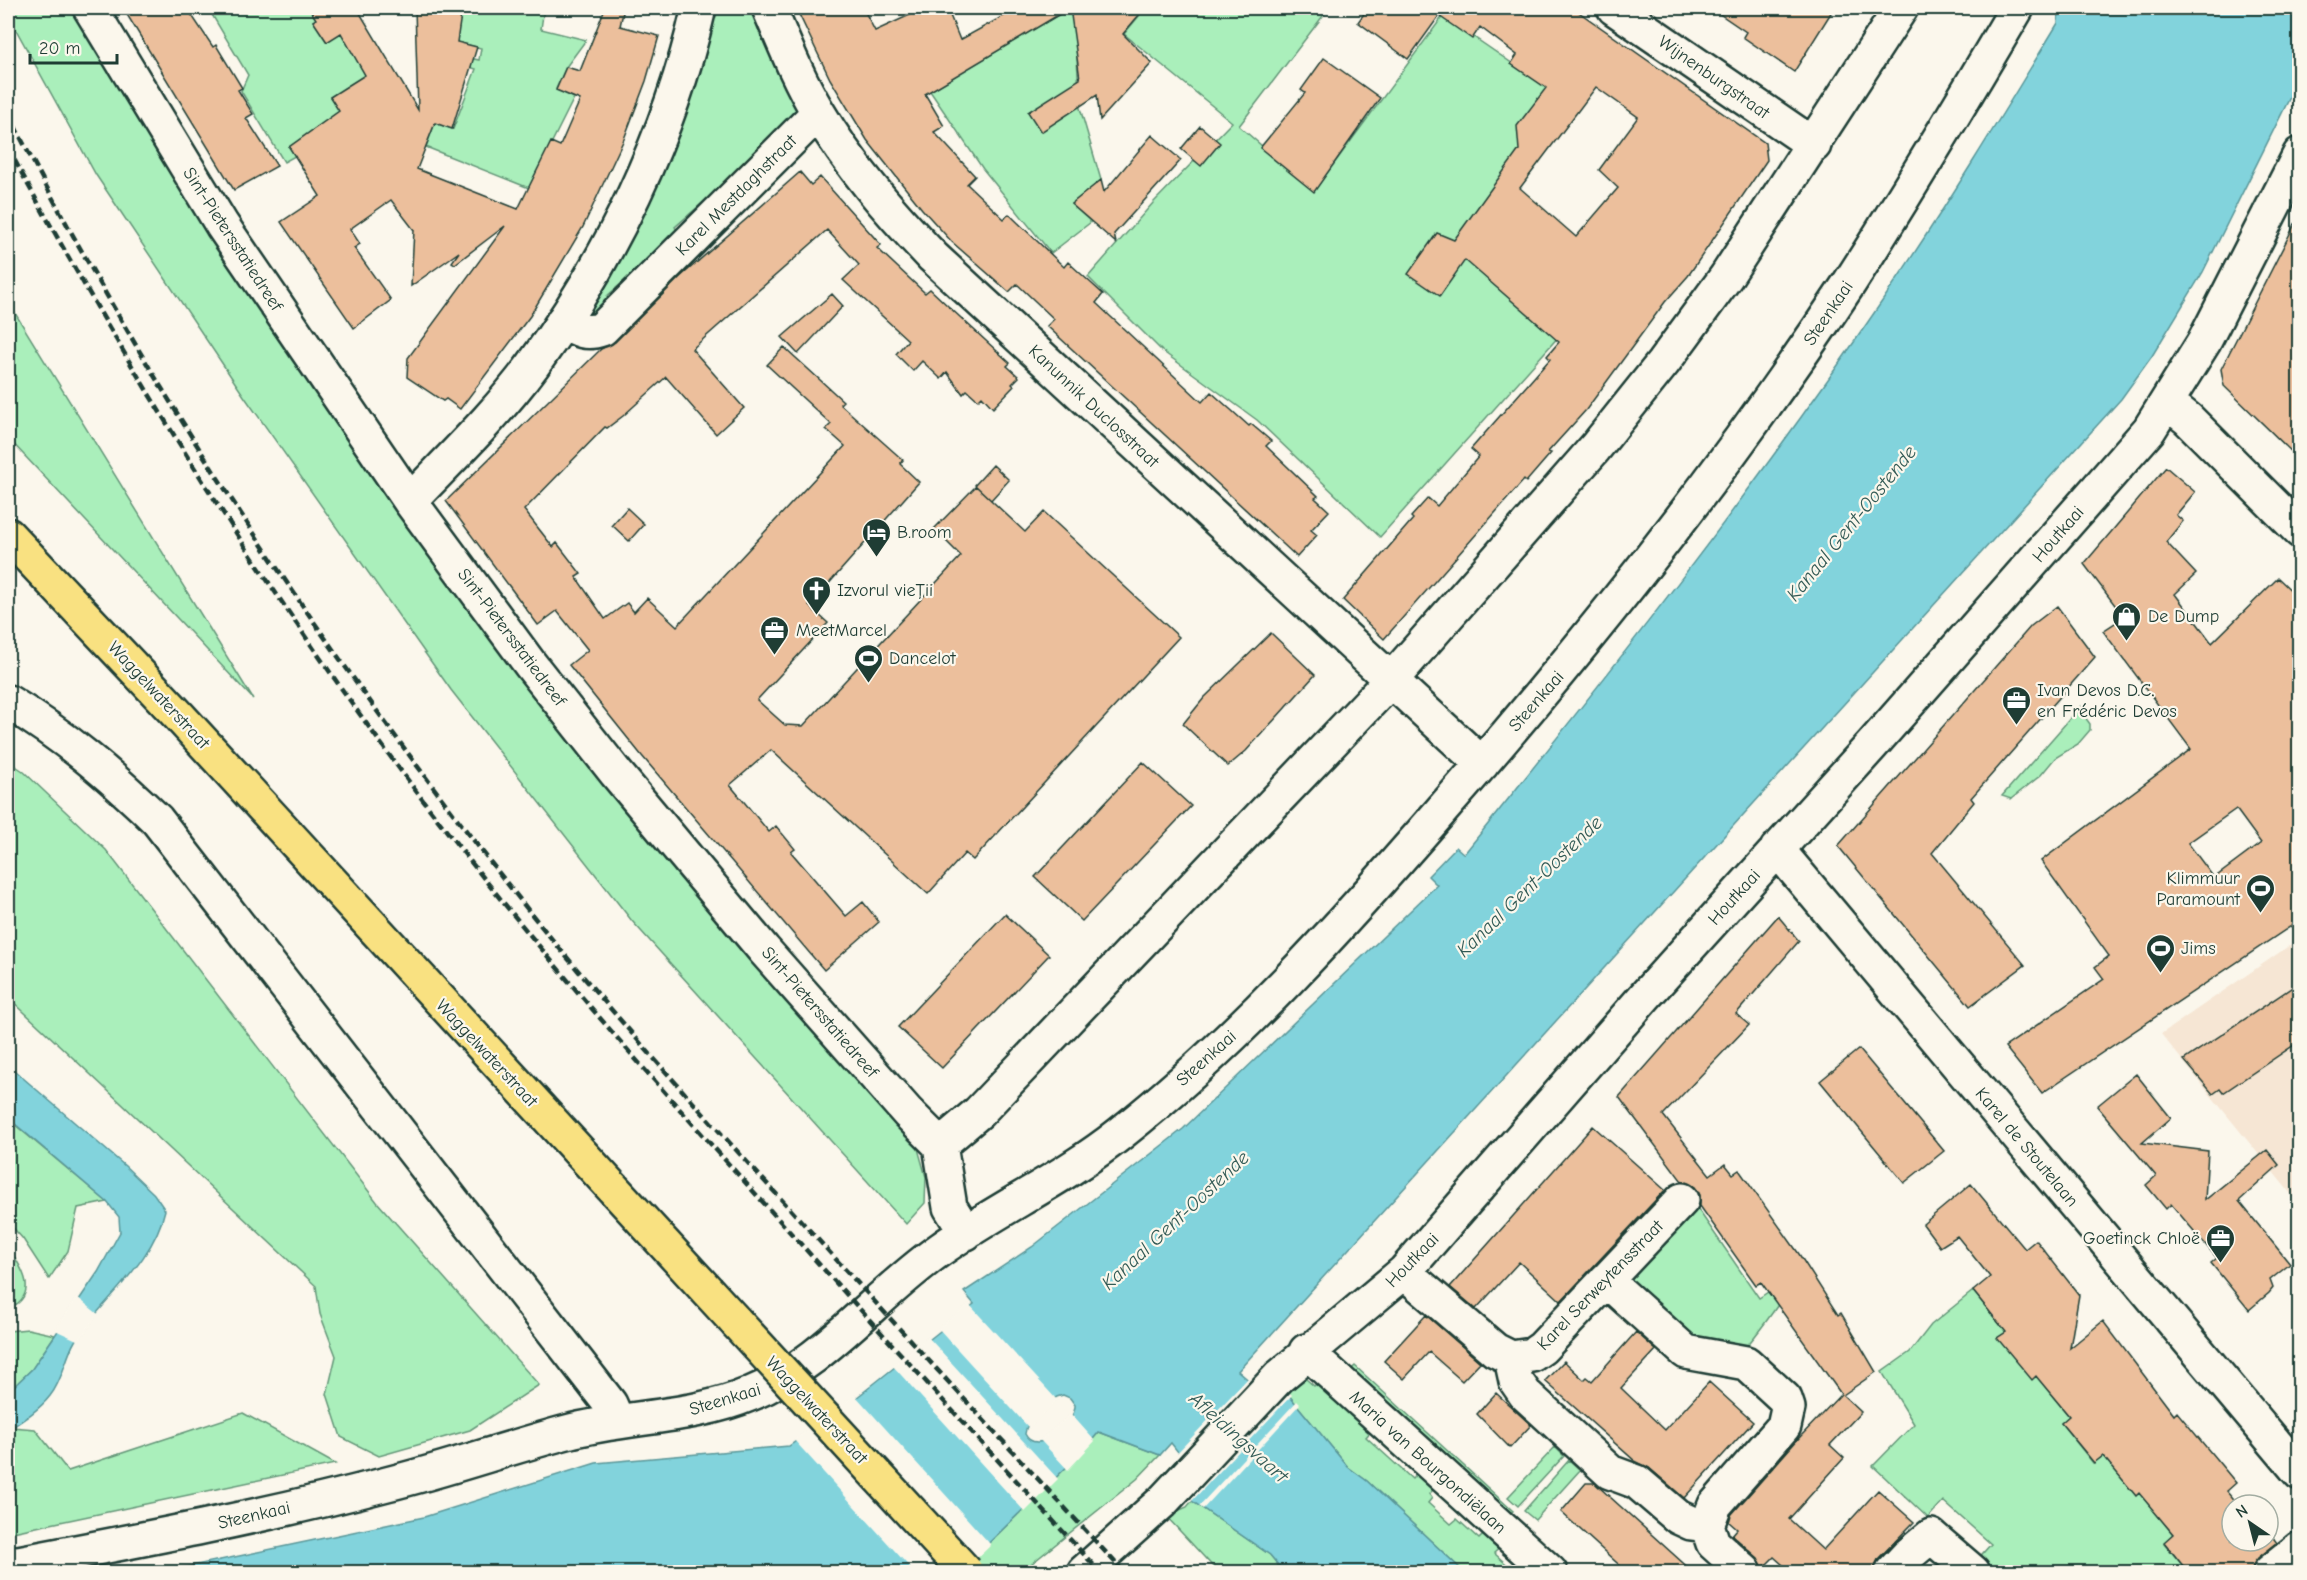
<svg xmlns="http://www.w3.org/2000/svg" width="2307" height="1580" font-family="'Comic Neue',sans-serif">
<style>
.built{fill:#f6e6d4}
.green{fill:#aaefbb;stroke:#649678;stroke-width:1.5}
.water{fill:#82d3dc;stroke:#5a9799;stroke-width:1.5;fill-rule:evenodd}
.pier{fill:#fbf7ec}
.building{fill:#ecbf9c;stroke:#1f3d34;stroke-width:1.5;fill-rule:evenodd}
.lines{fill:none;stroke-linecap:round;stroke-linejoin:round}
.minor-casing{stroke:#1f3d34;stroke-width:38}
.major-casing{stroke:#1f3d34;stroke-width:38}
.minor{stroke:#fbf7ec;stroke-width:33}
.major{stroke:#f9e181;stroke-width:33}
.rail{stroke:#1f3d34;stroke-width:4.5;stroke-dasharray:9 4.5;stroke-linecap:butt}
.major-bridge-casing{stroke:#1f3d34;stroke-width:38;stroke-linecap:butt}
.major-bridge{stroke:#f9e181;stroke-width:33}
.labels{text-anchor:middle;stroke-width:4.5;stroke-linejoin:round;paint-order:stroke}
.street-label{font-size:18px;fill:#1f3d34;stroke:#fbf7ec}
.poi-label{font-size:18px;fill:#1f3d34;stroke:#fbf7ec;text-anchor:start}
.water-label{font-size:20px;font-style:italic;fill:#335b56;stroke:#fbf7ec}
</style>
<rect width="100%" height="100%" fill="#fbf7ec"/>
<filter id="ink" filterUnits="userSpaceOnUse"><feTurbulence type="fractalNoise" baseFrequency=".0167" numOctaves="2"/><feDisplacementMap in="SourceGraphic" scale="12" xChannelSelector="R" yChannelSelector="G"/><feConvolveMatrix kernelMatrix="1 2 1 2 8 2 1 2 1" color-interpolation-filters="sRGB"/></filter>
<g filter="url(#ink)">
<!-- built -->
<path class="built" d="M2299,939v265l-138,-170z"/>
<!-- green -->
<path class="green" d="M8,8h68l95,160 746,977 9,32 -1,26 -19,21 -274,-303 -181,-231 -207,-294 -148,-221 -88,-160z
M208,8h101l7,11 -3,2 13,20 15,-8 24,42 -35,22 9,14 12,-8 -62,44 6,9 -11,6 -43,-71 7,-16z
M443,8h101l-3,21 45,11 -20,27 -10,22 18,9 -45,90 -103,-41 9,-24 18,6 23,-60 -17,-5 1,-8 19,4 2,-12 -37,-9z
M709,8h47l52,111 -77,59 -56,49 4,6 -72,63 -1,18c-10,3 -14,3 -20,-6z
M1070,8h4l6,100 21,72 -30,24 20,18 -40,31 -68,-84 -53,-78z
M1130,8h199l-90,118 75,65 129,-175 105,72 -8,44 -82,116 102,87 -180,202 -123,-117 -95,-69 -74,-74 65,-74 79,-81 -108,-88 15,-18z
M8,299l2,6 243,394 -245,-261z
M2081,706l1,7 8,11v6l-12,14 -23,14 -14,17 -30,24 -9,-3z
M8,761l15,10 83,79 271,352 162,183 -69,45 -91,26 -38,-19 -14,-43 9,-38 -16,-42 -4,-28 -308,-289z
M8,1119l99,83 -29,6 -10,43 -19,28 -26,-40 -15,-17z
M1695,1205l64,93 48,-32c-23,27 -39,57 -63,83l-50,-7 -63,-60v-6z
M8,1247c15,22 32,48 0,62z
M1973,1291l33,41 -8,6 38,38 33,40 -8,7 32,40 10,-7 33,40 3,-3 34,41 -9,9 24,29h-201l-12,-10 16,-18 -48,-43 -15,17 -55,-52 41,-42 -32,-52 28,-20 21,-27z
M28,1329l27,6 -23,34 -24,23v-61z
M1355,1366l158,145 -7,6 -159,-144z
M1306,1379l8,7 5,-5 54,48 -7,8 46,42 7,-8 17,16 -7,7 3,4 -4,5 23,21 6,-5 22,20 7,-7 16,14 -8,7 21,19h-51l-97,-91 -19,-14 -61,-74z
M243,1413l92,51 -327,69v-103l4,-3 23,2 33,42z
M1099,1432l61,23 -23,24 -116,93h-62l122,-119z
M1555,1447l9,9 -46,50 -10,-9z
M1569,1460l11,10 -45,50 -11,-9z
M1192,1501l78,54 14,17h-66l-52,-56 21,-9z"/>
<!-- water -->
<path class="water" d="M2059,8h240v71l-96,193 -51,84 -31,43 -883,972 21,18 28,4 61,74 19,14 97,91h-180l-14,-17 -78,-54 -10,-44 -11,-14 -11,12 -61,-23 -18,21 -122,119h-796l261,-55 172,-54 193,-17 57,-40 128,-102 -10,-12 68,-45 151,-118 254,-244 -9,-9 28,-29 8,7c146,-181 291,-365 421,-557 61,-90 117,-182 173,-274zM1063,1395l7,3 5,7c1,17 -38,53 -50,29 1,-15 24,-36 38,-39z
M8,1065l117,101 29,28 11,16c-12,53 -61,88 -90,131 -10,17 -12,39 -25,55 -11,14 -27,24 -42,34v-38l24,-23 66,-97 22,-40 -1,-15 -12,-15 -99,-84z"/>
<!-- pier -->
<path class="pier" d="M77,1297l21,17 -19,27 -24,-11z
M969,1304l88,96 -28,28 -91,-100z
M928,1337l130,142 -33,33 -133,-147z
M1249,1377l11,9 27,4 5,5 -102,108 -14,-49z
M855,1395l136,150 -28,27h-49l-120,-132z
M1297,1401l3,3 -97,105 -4,-3z
M1071,1414l24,27 -27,29 -28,-30z"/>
<!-- building -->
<path class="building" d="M123,8h64l26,39 3,-2 26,43 -4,2 15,24 -7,4 31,48 -43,24z
M309,8h48l61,102 -3,-102h47l-5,34 20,5 -25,82 -17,-6 -18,46 101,40 33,-67 9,4 20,-46 -24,-10 10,-23 14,4 25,-63h19l-4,18 39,10 -13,45 -22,58 -41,88 -53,89 -70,93 -14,-10 -3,2 -36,-24 1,-19 97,-132 -50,38 -3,-2 7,-10 -48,34 3,-56 -23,-30 -41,29 10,15 -6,4 37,52 -37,28 -73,-106 39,-26 -31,-49 50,-36 -9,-14 35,-22 -24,-42 -14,9 -14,-21 3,-2z
M796,8h67l12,23 50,-23h22l13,32 58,-32h52l-145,86 19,32 -10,6 41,44 -8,8 37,35 5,-5 55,53 4,-5 35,32 -7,9 106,99 9,-10 38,34 2,-2 20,17 -5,5 52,50 -3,2 14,13 -18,19 6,5 -20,22 -250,-231 7,-7 -37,-35 -8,8 -57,-50 -30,-33 -55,-69 -37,-61z
M1070,8h75l-22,26 29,29 -52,57 -3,-25 -56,37 -13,-20 52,-33z
M1368,8h205l192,135 2,17 -79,116 -23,26 -79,108 -38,42 3,1 -25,29 -2,-2 -140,159 -41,-39 70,-81 -2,-2 17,-19 9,8 42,-50 -8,-7 79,-90 -3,-3 12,-14 -94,-82 -25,36 -32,-22 29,-41 17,7 65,-90 -2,-24 29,-38 -35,-24 6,-9 -37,-28 -8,12 -33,-23 -31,43 -50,-37zM1596,87l42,30 -39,53 19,18 -42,49 -56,-49z
M1711,8h123l-40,64 -51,-35 3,-5z
M1324,58l56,40 -66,94 -54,-44 45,-55 -4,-3z
M1200,126l20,17 -19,23 -20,-17z
M1152,135l29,25 -67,74 2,9 -45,-39 30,-24 3,12z
M800,172l11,13 9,-8 61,68 -4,3 48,45 5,-4 18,17 62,57 -3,3 12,11 -7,7 2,2 -21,22 -11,-12 -4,4 -11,-10 -4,4 -16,-22 -6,7 -19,-18 -9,10 -17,-17 12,-14 -65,-60 16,-15 -32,-35 -135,119 52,59 -28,26 -50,-57 -43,39 -16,12 -2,-1 -81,83 29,37 4,-4 24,31 -5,3 29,42 22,-16 7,9 13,-14 30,28 168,-180 -19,-17 5,-5 -64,-59 17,-18 59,54 -3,3 63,56 -3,4 19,18 -110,124 19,17 -71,77 28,25 18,1 158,-170 -27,-27 42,-43 49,46 19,-20 135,125 -206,223 -8,-7 -37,41 -157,-144 -41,35 39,47 7,-6 19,23 -4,3 55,64 17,-14 16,20 -55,48 -182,-214 -73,-91 19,-15 -31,-39 -19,14 -92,-124 155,-152 14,-7 64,-64z
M2300,214v246l-76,-74 -3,-17z
M832,294l11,12 -45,48 -16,-17z
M993,465l16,15 -18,20 -16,-15z
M2166,467l29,25 -19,23 7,6 -17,21 30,32 -21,20 37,49 66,-65 22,21v321l-258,173 -37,-46 99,-68 -9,-12 14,-11 -68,-95 150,-112 -88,-118 21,-14 -40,-53zM2236,809l25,34 -47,35 -26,-35z
M627,508l17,16 -15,17 -17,-16z
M2057,606l38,51 -124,141 3,4 -42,51 93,112 -55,41 -132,-160 193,-220z
M1271,633l44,42 -69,76 -18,15 -45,-42 21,-26z
M1143,762l48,44 -109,115 -47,-44z
M1005,914l44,41 -107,113 -44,-41z
M1778,916l21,25 -63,73 13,11 -86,90 47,60 15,-11 8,10 6,-4 60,84 39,61 3,-2 35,59 -33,23 18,17 -31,33 14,13 -55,61 34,31 55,-60 36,32 -36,37 -4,13h-83l-17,-15 -11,11 -5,-10 -26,-23 5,-6 -8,-7 2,-7 68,-77 42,-44 -80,-112 -5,3 -56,-79v-11l-5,-8 -14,-7 -62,-83z
M2300,982v59l-77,52 -3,-4 -7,5 -29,-34z
M1859,1049l85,102 -40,32 -84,-102z
M2136,1074l35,44 -29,25 66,8 -3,49 62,-50 12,15 -40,36 51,63 -20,16 3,8 -4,5 -20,17 -38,-47 6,-5 -46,-54 -5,5 -20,-24 10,-9 -59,-70z
M1593,1126l72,64 -104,111 -42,-39 -43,47 -26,-22z
M1971,1184l54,65 11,-9 43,55 -9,53 33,-27 71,94 3,-3 59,71 -9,8 12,14h-7v36h36v-5h4l5,7 -19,15 -6,14h-64l-24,-30 9,-8 -34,-41 -3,3 -33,-40 -9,7 -33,-40 8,-7 -33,-40 -4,4 -35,-42 9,-6 -33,-41 17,-14 -33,-41 -17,11 -17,-23z
M1426,1315l54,47 -18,19 -33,-29 -25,27 -20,-18z
M1636,1332l20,18 -35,38 44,42 44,-48 44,40 -69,76 -35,-30 -14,-7 -90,-80 19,-20 20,19 3,-3 5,4z
M1496,1393l35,32 -21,23 -33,-34z
M1586,1483h9l4,4 94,85h-66l-66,-60z"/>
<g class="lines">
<defs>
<path id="minor" d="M90,8l132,217 188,276 120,163 86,109 148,177 144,163 32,32 10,62 16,26
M769,8c15,35 29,71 49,104 31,53 72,100 115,145l549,507
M1614,8l200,137
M563,321c15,9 22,14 39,8l216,-216
M2168,403l20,16 112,112
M410,501c42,-44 87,-87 123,-136 77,-105 137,-230 166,-357
M8,702c58,35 100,71 149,118l453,584 8,18
M1777,849l523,624
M940,1145l39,-33 412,-432 204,-232 68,-85 63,-86 175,-269
M1404,1272l91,78 16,8 5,23 9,13 85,78 27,10 41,35 13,6 16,2
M1606,1280l80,72 60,11 39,36 3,9 -4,18 -69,79 -8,20 6,18 32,29
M1306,1351l244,221
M1511,1358l21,-3 10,-7 140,-148
M8,1565c126,-24 254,-48 379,-81 61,-15 120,-36 180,-52 60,-16 126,-14 183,-38 74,-30 126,-100 191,-145 58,-41 124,-71 180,-116 119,-94 221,-208 320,-322 147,-168 286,-343 409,-529 58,-90 113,-182 167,-274
M1084,1572l78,-70 117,-125 125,-105 241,-276 227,-251 277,-315 55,-88 96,-188
M1892,1572l15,-16 24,-20 42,36
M2270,1572l30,-24"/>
<path id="major" d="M8,535l171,181 557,606"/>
</defs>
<!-- minor casing -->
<use href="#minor" class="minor-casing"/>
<!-- major casing -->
<use href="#major" class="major-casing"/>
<!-- minor -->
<use href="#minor" class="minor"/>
<!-- major -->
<use href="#major" class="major"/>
<!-- rail -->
<path class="rail" d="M8,113c144,283 323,549 521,798 83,103 173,202 263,300 110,121 221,241 332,361
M8,148c118,218 248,427 396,627 108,145 228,282 349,416 115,128 231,254 347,381"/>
<defs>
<path id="major-bridge" d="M736,1322l230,250"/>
</defs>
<!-- major-bridge casing -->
<use href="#major-bridge" class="major-bridge-casing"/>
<!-- major-bridge -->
<use href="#major-bridge" class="major-bridge"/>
</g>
</g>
<!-- icons -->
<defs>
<symbol id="hotel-pin" viewBox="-11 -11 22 30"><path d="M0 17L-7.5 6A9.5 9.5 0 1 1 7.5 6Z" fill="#1f3d34" stroke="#fbf7ec"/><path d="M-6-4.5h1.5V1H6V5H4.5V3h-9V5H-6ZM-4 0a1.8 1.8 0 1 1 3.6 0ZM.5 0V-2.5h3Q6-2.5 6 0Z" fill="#fff"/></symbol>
<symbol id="church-pin" viewBox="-11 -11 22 30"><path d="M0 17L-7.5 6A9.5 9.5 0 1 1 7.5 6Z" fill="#1f3d34" stroke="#fbf7ec"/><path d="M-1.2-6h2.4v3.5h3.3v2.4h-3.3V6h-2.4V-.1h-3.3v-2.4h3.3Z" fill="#fff"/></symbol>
<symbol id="shop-pin" viewBox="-11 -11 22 30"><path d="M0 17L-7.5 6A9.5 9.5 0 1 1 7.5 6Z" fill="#1f3d34" stroke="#fbf7ec"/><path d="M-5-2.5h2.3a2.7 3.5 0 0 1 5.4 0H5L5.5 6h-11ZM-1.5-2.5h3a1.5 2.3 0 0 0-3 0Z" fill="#fff"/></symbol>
<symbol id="office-pin" viewBox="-11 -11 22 30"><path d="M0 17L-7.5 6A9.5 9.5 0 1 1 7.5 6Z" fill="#1f3d34" stroke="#fbf7ec"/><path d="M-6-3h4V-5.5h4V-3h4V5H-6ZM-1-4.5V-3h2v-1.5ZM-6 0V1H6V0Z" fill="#fff"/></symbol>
<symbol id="stadium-pin" viewBox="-11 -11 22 30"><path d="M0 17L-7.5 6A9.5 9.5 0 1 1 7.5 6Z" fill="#1f3d34" stroke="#fbf7ec"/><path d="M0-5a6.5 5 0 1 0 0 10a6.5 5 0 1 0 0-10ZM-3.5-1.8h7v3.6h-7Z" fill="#fff"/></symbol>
</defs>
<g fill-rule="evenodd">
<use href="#hotel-pin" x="860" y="516" width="33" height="45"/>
<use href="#church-pin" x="800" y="574" width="33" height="45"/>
<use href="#shop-pin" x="2110" y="600" width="33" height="45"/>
<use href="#office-pin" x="758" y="614" width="33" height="45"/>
<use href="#stadium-pin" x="852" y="642" width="33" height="45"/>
<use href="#office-pin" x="2000" y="684" width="33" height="45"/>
<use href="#stadium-pin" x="2244" y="872" width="33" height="45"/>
<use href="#stadium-pin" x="2144" y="932" width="33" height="45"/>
<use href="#office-pin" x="2204" y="1222" width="33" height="45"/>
</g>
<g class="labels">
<!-- street labels -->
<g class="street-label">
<text transform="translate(1714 77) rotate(35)" y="6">Wijnenburgstraat</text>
<text transform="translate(736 195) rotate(-45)" y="6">Karel Mestdaghstraat</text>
<text transform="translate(233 239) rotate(57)" y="6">Sint-Pietersstatiedreef</text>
<text transform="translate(1828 313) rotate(-56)" y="6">Steenkaai</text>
<text transform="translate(1094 406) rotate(43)" y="6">Kanunnik Duclosstraat</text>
<text transform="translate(2058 534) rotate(-49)" y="6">Houtkaai</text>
<text transform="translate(512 637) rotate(53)" y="6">Sint-Pietersstatiedreef</text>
<text transform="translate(159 695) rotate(47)" y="6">Waggelwaterstraat</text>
<text transform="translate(1536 701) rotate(-49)" y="6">Steenkaai</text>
<text transform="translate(1734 897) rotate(-48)" y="6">Houtkaai</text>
<text transform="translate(820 1012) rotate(49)" y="6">Sint-Pietersstatiedreef</text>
<text transform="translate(487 1053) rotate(47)" y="6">Waggelwaterstraat</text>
<text transform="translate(1206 1058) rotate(-42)" y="6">Steenkaai</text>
<text transform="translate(2027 1147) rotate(50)" y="6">Karel de Stoutelaan</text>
<text transform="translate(1412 1260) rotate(-46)" y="6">Houtkaai</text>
<text transform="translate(1600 1285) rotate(-46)" y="6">Karel Serweytensstraat</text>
<text transform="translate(725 1399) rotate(-17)" y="6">Steenkaai</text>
<text transform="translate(817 1410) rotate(47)" y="6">Waggelwaterstraat</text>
<text transform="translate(1428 1462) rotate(42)" y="6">Maria van Bourgondiëlaan</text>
<text transform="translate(254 1515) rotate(-13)" y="6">Steenkaai</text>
</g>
<!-- poi labels -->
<g class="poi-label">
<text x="897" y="538">B.room</text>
<text x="837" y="596">Izvorul vieţii</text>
<text x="2148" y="622">De Dump</text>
<text x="796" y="636">MeetMarcel</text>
<text x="889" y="664">Dancelot</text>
<text x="2037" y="696">Ivan Devos D.C.<tspan x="2037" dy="21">en Frédéric Devos</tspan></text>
<text x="2240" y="884" text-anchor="end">Klimmuur<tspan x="2240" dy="21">Paramount</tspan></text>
<text x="2181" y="954">Jims</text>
<text x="2200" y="1244" text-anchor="end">Goetinck Chloë</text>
</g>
<!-- water labels -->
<g class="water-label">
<text transform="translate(1851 523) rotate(-51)" y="7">Kanaal Gent-Oostende</text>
<text transform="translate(1529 886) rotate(-44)" y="7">Kanaal Gent-Oostende</text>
<text transform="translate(1175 1220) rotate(-43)" y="7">Kanaal Gent-Oostende</text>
<text transform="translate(1239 1437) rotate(42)" y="7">Afleidingsvaart</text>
</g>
</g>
<!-- margin -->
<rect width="2307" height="1580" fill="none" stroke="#fbf7ec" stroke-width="30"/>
<rect x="15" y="15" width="2277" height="1550" fill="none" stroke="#1f3d34" stroke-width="2" filter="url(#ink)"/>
<!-- north arrow -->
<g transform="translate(2250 1523) rotate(325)"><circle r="28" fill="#fbf7ec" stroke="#a3ada2" stroke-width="1.5"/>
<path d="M0-4.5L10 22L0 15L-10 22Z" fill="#1f3d34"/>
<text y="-9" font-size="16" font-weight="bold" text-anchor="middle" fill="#1f3d34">N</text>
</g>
<!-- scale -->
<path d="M30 54v9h87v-9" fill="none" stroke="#1f3d34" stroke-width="3"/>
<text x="39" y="54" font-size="18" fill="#1f3d34" stroke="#fbf7ec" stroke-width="4.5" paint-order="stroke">20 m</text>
</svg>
